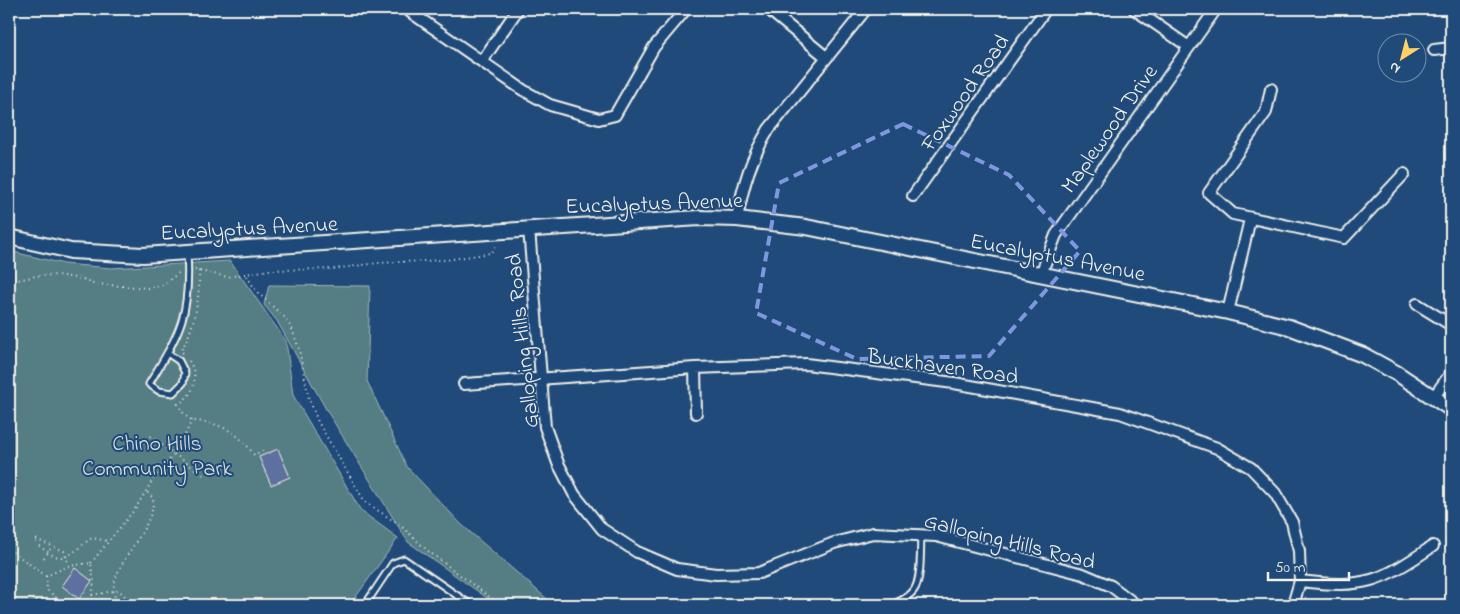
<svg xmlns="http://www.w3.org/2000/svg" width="1460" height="614" font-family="'Indie Flower',sans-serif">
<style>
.green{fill:#547d84;stroke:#a4b7b6}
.building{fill:#5d70a0;stroke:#f4f1e8}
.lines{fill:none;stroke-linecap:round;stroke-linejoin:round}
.lane-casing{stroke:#f4f1e8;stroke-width:9}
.street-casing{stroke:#f4f1e8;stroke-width:14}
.secondary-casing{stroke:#f4f1e8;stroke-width:18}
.path{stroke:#f4f1e8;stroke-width:2;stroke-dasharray:1 4;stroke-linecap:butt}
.lane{stroke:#1f4a7a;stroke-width:5}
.street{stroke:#1f4a7a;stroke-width:10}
.secondary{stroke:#1f4a7a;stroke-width:14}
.marked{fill:none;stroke:#7e97df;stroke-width:4;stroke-dasharray:10 6;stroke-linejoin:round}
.labels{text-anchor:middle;stroke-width:4;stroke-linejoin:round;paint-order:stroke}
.street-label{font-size:22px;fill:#f4f1e8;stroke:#1f4a7a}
.park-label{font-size:22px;fill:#dce0d9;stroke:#1f4a7a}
</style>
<rect width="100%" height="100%" fill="#1f4a7a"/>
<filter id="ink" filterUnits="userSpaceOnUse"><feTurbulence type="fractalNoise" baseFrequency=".02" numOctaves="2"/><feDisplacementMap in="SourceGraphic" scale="10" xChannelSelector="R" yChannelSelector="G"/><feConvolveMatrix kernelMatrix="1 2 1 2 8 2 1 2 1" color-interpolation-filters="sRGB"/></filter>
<g filter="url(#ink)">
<!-- green -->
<path class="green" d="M9,251l55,13 47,4 119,-7 56,80 7,54 68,116 37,27 -48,67h-341z
M269,285l101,1 -3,95 40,86 55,58 92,80h-57l-89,-63 -81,-131 -50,-90 -13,-16z"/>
<!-- building -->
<path class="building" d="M278,449l12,28 -19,8 -12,-28z
M75,568l17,13 -13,18 -17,-13z"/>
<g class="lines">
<defs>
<path id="lane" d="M167,353l12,8 6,12 -2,10 -10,10 -14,-2 -10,-7c31,-52 42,-68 38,-131
M365,605l28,-42 11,-4 67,46
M892,605c7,-4 17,-7 22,-15 8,-11 6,-41 7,-55"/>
<path id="street" d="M406,9l117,81 27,15 49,14 16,-4 39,-68 32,-38
M768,9l58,48
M1134,9l55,38
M1434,50l17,-2
M482,61l36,-52
M1271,89l-5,23 -57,81 24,21 111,24 60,-64
M913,196l133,-187
M737,219c6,-34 14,-61 32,-90l97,-120
M529,229l16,198 13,36 16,31 28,35 35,23 40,17 39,5 43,-1 75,-30 39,-10 63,3 147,38 28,12 25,19
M1041,274l15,-39 160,-226
M1417,304l34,21
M1228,312l22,-93
M695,368l1,45
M464,384l231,-16 111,-4 148,19 166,30 97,35 34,20 24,25 17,29 7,29 1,30 -7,24
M1433,398l18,-25
M1300,581c65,8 80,1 133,-35"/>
<path id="secondary" d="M9,237l62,14 72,4 556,-37 38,1 69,8 422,85 61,15 74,28 35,19 53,35"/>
</defs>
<!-- lane casing -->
<use href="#lane" class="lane-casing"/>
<!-- street casing -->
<use href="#street" class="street-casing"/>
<!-- secondary casing -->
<use href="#secondary" class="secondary-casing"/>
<!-- path -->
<path class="path" d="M195,270l33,7 41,-7 64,-1 45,-6 68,-3 45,-7 7,-9
M247,276l9,15 28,26 8,12 7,20 10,50 9,23 47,80 35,23 28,26 72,54
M9,282l27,-6 21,-1 25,4 14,5 52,4 15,-3 18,-14
M183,353l-2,-2c14,-25 19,-52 18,-81
M189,361c10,15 6,34 -11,43 3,4 5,10 9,13 5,5 12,4 18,5 22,4 37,15 49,33l10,-5
M150,436l53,39
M9,549l37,27 23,-10 22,-3 3,19 -3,23
M44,558l8,-11
M91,563l44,-54 19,-31 25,-30 13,-28
M69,566l-5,-15 -29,-12c1,5 8,10 13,13 20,14 28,-5 44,-14l16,3
M46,576l1,14 18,15
M92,595l27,-5 14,15
M37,605l-1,-5 11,5
M55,605v-1
M120,605c-26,-28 37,-73 33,-107l-7,-7
M124,605l3,-5"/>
<!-- lane -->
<use href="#lane" class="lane"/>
<!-- street -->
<use href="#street" class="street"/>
<!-- secondary -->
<use href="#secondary" class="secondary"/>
</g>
</g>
<!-- marked area -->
<path class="marked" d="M903,124l106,51 71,76 -91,105 -132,3 -101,-46 23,-130z"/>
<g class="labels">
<!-- street labels -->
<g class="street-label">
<text transform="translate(964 92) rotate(-55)" y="8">Foxwood Road</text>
<text transform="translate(1108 128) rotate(-55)" y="8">Maplewood Drive</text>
<text transform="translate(654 202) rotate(-2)" y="8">Eucalyptus Avenue</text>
<text transform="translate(249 227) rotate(-3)" y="8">Eucalyptus Avenue</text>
<text transform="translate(1058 256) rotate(11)" y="8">Eucalyptus Avenue</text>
<text transform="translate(521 341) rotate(-96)" y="8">Galloping Hills Road</text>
<text transform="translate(943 365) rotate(8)" y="8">Buckhaven Road</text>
<text transform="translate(1010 540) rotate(14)" y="8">Galloping Hills Road</text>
</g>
<!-- park labels -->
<g class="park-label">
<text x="157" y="450">Chino Hills<tspan x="157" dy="25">Community Park</tspan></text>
</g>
</g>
<!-- margin -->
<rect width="1460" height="614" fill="none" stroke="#1f4a7a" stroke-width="30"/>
<rect x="15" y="15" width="1430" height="584" fill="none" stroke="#f4f1e8" stroke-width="2" filter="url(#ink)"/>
<!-- north arrow -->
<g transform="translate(1402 58) rotate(216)"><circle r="24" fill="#1f4a7a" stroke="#748da6"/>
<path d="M0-4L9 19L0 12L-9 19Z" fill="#ffd166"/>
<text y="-8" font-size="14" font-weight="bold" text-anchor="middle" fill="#f4f1e8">N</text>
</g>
<!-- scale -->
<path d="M1268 572v8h81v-8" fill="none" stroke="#f4f1e8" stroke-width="2.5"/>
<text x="1275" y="572" font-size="15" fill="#f4f1e8" stroke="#1f4a7a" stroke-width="4" paint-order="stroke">50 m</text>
</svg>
